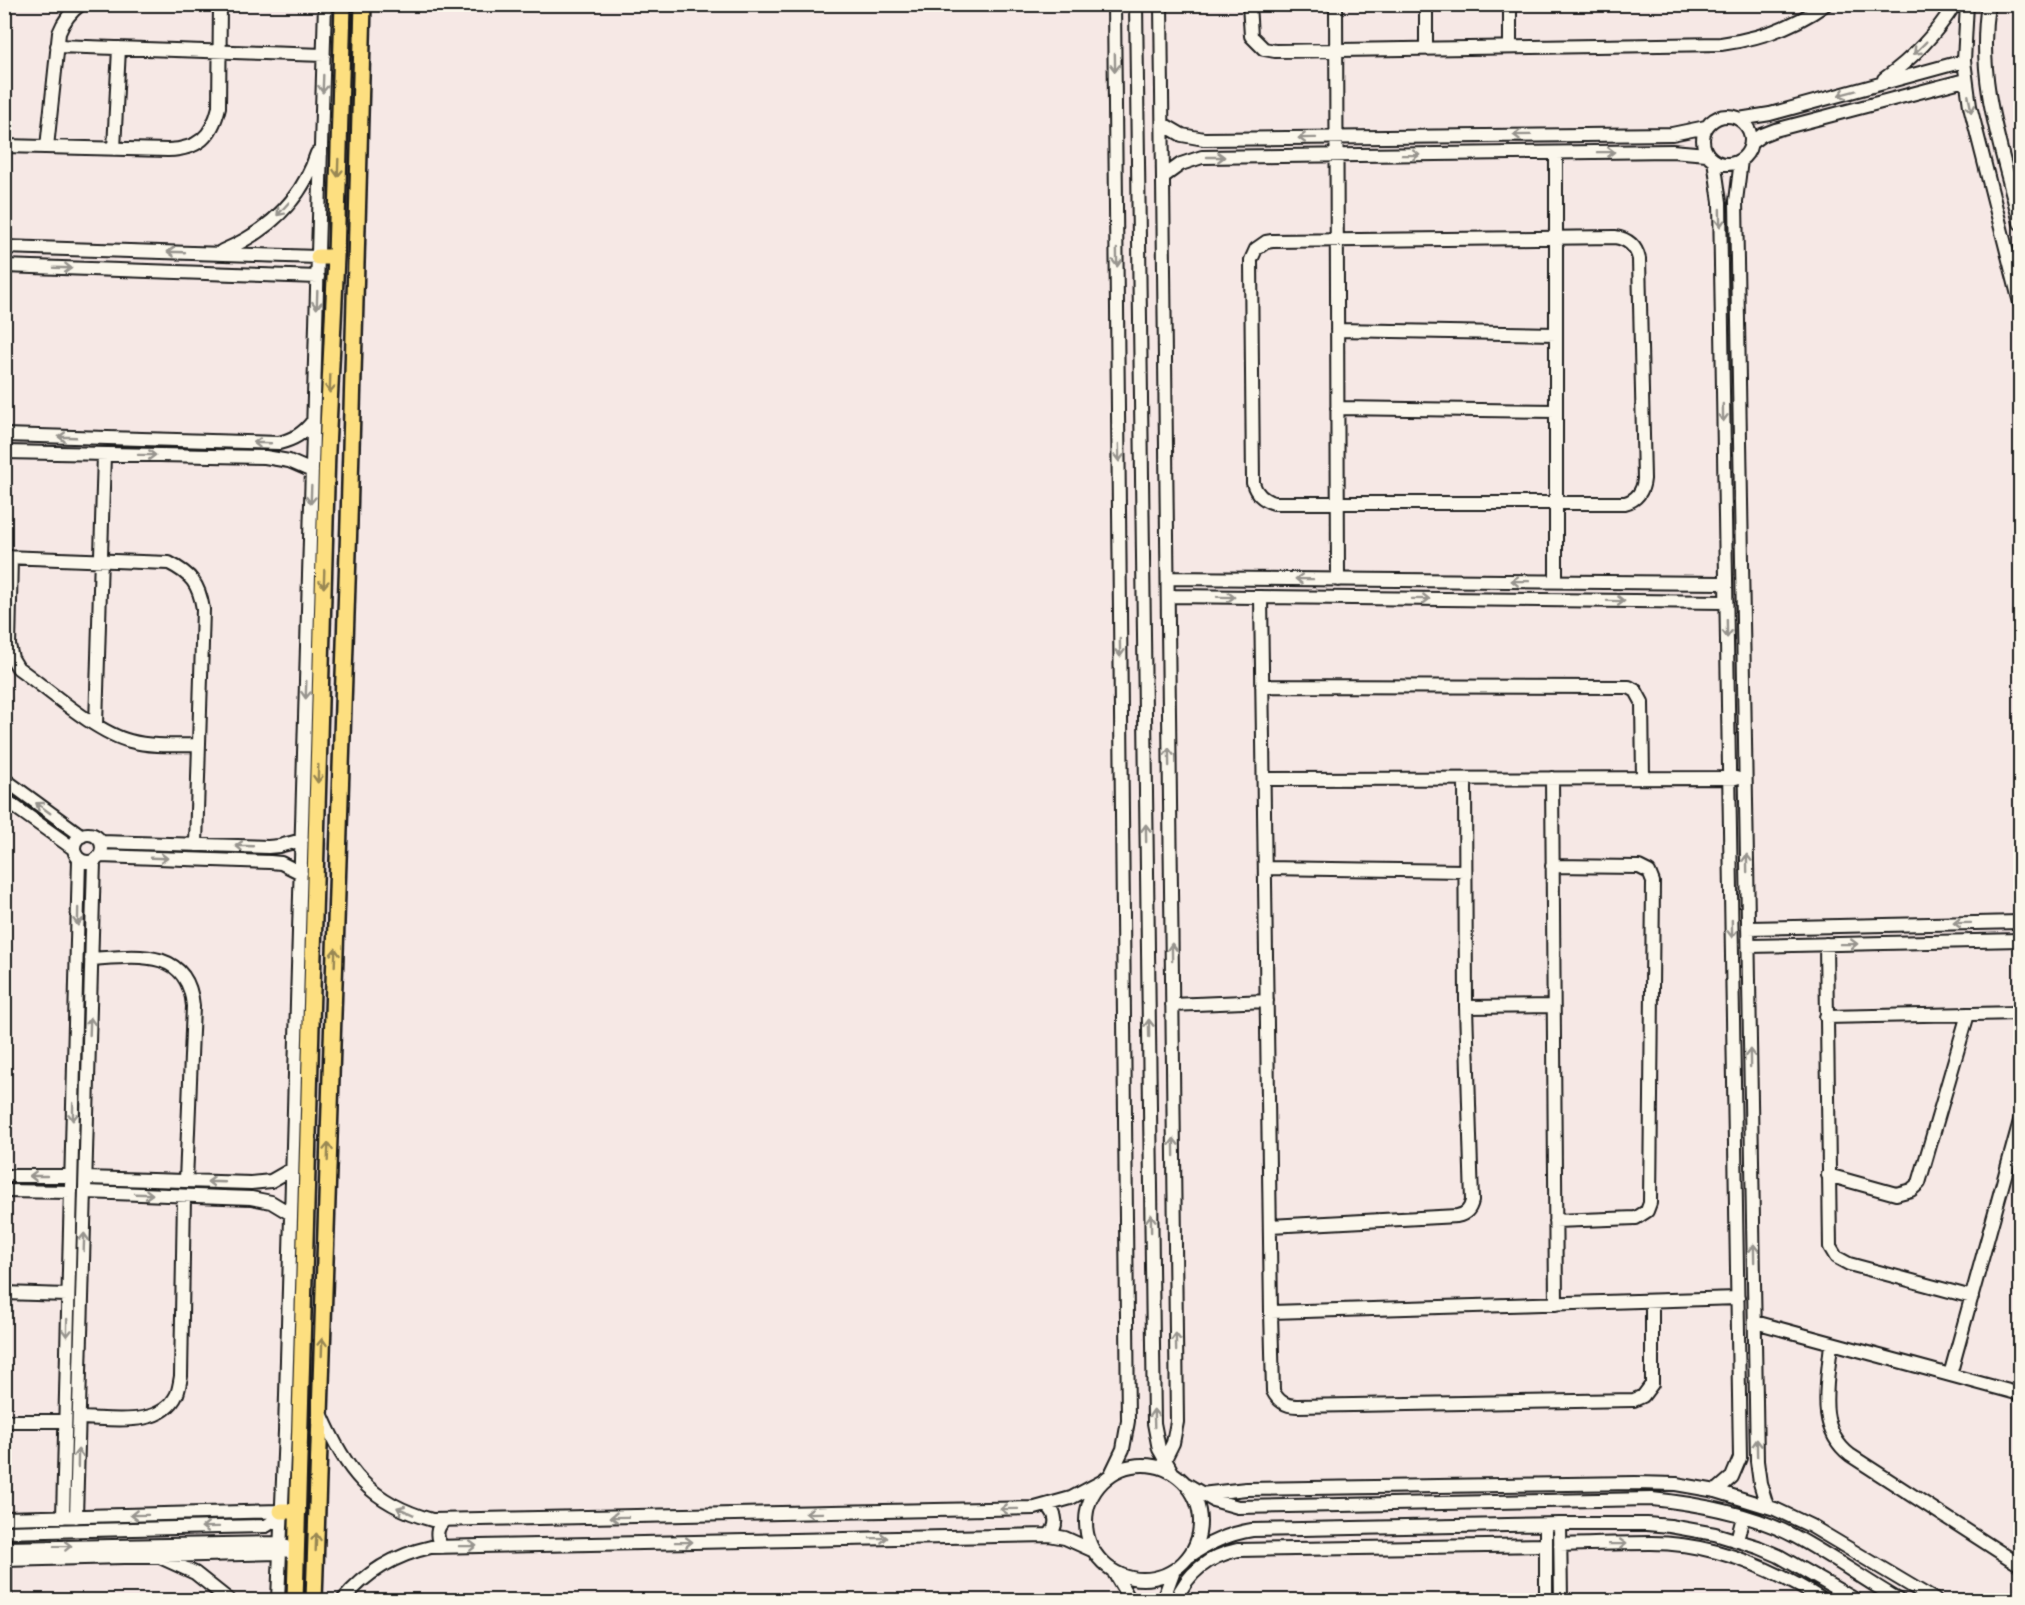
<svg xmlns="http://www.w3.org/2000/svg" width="2025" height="1605" font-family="'Indie Flower',sans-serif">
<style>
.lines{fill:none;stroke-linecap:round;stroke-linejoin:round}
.minor-casing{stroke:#1c1c1c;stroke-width:16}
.major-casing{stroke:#1c1c1c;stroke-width:20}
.minor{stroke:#fbf7ec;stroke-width:12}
.major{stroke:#fddf80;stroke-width:15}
.oneway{stroke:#97948e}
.oneway2{stroke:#988753}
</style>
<rect width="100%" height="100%" fill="#f6e8e5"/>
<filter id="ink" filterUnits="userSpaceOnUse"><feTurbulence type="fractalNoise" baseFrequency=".0167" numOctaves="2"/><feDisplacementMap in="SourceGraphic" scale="12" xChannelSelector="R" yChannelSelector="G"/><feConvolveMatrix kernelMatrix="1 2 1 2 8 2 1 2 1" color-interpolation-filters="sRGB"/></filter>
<g filter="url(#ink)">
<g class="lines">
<defs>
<path id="minor" d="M1136,4l18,1419 5,26 13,23
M1161,4l16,1418 -4,21 -9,18
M1249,4l2,32 13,13 11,2 446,-7c38,-5 73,-17 105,-40
M1336,4l2,576
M1426,4v45
M1510,4v43
M1967,4l-3,57 6,45 50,197
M1988,4c-12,78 14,145 32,219
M57,46l267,9
M1884,79c28,-20 52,-45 71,-75
M1703 140a24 24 0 1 1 48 0a24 24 0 1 1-48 0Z
M1739,119l31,-5 194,-53
M1163,124l19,11 22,4 468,-5 34,-7
M1751,143l11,-8 13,-5 190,-50
M4,146l164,4c30,-1 44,-13 51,-43l1,-103
M47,147l12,-114c5,-13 11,-21 22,-29
M114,149l5,-101
M1714,160l6,42 20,1256 -8,19 -16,14
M1741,160l-5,41 21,1260 3,22 7,23
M1163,177l18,-13 21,-7 470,-6 35,3
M1615,237c13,2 21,9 24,22l5,220c-1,12 -7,21 -19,24h-351c-11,-3 -18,-9 -21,-20l-2,-223 5,-11 10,-7 6,-1z
M4,247l314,10
M222,251c45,-19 80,-51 95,-98
M4,266l314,11
M1337,330l219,4
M1337,408l219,3
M4,435l275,8c15,-4 24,-9 34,-22
M4,452l261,5 24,4 23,10
M4,557l165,6c22,11 30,21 34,46l-7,236
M11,557l-2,88 3,13 6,10c31,22 77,64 112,73 22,6 46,4 69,4
M1168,578l558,5
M1556,582v-429
M1168,596l558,6
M1261,597l10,715 2,79c5,10 12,15 24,15l337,-6 9,-4 9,-12v-83
M1262,686l367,1 7,4 6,11 1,76
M96,725l8,-271
M1552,778l4,526
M4,779l78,57
M1264,779l472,-1
M4,799l70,50
M74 848a14 14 0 1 1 28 0a14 14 0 1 1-28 0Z
M101,842l167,5 11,-1 23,-6
M100,856l170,6 11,1 20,10
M1552,866l87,1 10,5 4,10 -3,321 -3,8 -11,7 -81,3
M1265,868l200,3
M1748,928l272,-6
M1826,944l4,303 6,10 13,7 123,33
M1749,946l271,-6
M91,959c44,-3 97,-12 102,47l-7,175
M1172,1005l95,-4
M1466,1007l87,-1
M1826,1017l194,-4
M1828,1175l68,19 15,-4 8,-7 49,-169
M4,1176h67
M86,1178l165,5 20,-2 21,-12
M4,1191l67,1
M85,1192l166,6 20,4 20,12
M1270,1226l187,-10c9,-2 13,-6 15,-15l-6,-194 -1,-228
M4,1293l63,2
M1271,1312l467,-14
M1755,1322l265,72
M1831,1343c-3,39 -16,85 19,112l170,110
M1950,1375l70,-254
M321,1413c24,57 49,90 111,107l603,-12 36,-10 32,-17
M79,1418c31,0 82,11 98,-24 2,-5 3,-12 4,-18l3,-180
M4,1421h61
M1086 1522a57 57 0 1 1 114 0a57 57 0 1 1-114 0Z
M1111,1474l12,-25 5,-28 -14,-1417
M1186,1484l27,16 25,7 414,-8c48,5 101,15 144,38 35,19 69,43 103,63
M1201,1494l45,-5 389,-6 41,1 40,7 59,18 36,17 124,74
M1048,1506c9,9 10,20 1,29
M63,1517l16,-658
M76,1517l18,-656
M4,1518l277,-7 -4,8 -11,7 -262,6
M1560,1524l1,76
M1546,1525v75
M1737,1540l6,-23
M1560,1545c30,-1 61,-2 91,-2 62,0 121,25 172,57
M442,1547c-7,-10 -6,-20 3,-27
M4,1548l275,-5 8,4 10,14
M1188,1557c20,-14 39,-23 64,-27l308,-6h87l23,2 45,8 43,13 21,9 77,44
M162,1558l33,15 34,27
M4,1560l275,-7
M5,1560v40
M1113,1571l17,29
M278,1600l7,-169 40,-1427
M343,1600c23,-28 52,-45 88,-53l618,-12 16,3 29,13
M1163,1600l11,-30
M1176,1600c11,-27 33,-44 62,-50l308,-5"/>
<path id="major" d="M318,257h18
M281,1511h17
M295,1600l32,-1150 9,-193 7,-253
M314,1600l35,-1079 14,-517"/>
</defs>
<!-- minor casing -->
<use href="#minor" class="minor-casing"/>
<!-- major casing -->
<use href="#major" class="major-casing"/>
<!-- minor -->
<use href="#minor" class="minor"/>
<!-- major -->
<use href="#major" class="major"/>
</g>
<!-- one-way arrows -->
<defs><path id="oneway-shaft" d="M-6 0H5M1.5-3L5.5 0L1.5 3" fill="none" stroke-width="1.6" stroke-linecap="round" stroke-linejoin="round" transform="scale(1.5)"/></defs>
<g class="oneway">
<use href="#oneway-shaft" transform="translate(1920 48) rotate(135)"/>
<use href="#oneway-shaft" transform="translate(1115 63) rotate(89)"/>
<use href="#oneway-shaft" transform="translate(323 84) rotate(92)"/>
<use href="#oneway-shaft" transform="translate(1847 93) rotate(165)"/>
<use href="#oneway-shaft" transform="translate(1970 104) rotate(79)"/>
<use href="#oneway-shaft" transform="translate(1522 135) rotate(179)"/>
<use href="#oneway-shaft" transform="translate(1307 138) rotate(179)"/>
<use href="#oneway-shaft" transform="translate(1606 152) rotate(-1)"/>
<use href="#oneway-shaft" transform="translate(1411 155) rotate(-1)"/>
<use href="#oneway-shaft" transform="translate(1216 157)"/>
<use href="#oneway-shaft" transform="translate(283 209) rotate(132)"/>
<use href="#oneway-shaft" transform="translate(1720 218) rotate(89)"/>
<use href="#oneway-shaft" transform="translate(176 252) rotate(-178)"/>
<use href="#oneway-shaft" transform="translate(1117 258) rotate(89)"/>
<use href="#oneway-shaft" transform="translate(63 268) rotate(2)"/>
<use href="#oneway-shaft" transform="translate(317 300) rotate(92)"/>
<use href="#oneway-shaft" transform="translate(1723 413) rotate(89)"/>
<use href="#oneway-shaft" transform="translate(67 437) rotate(-178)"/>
<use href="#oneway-shaft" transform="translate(262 443) rotate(-178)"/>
<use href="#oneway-shaft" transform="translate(1119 453) rotate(89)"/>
<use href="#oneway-shaft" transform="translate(147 455) rotate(1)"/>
<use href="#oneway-shaft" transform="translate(311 495) rotate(92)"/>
<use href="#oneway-shaft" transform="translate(1304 579) rotate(-179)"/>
<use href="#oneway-shaft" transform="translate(1520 581) rotate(-179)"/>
<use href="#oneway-shaft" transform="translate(1226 597) rotate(1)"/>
<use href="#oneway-shaft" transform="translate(1421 599) rotate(1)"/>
<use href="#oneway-shaft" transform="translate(1616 601) rotate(1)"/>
<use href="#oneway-shaft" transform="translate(1727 629) rotate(89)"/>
<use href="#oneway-shaft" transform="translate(1120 648) rotate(89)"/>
<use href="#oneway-shaft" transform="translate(306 690) rotate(92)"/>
<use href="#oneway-shaft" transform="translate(1169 757) rotate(-91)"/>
<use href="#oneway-shaft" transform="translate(43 808) rotate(-144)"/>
<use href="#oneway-shaft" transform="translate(1146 833) rotate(-91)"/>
<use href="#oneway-shaft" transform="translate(244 846) rotate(-178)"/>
<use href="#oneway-shaft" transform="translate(159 858) rotate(2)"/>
<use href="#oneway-shaft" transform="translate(1747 863) rotate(-91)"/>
<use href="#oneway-shaft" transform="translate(78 917) rotate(91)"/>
<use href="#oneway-shaft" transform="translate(1962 923) rotate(179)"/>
<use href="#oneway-shaft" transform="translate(1732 929) rotate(89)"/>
<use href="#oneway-shaft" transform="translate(1849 944) rotate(-1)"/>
<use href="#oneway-shaft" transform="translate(1172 952) rotate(-91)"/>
<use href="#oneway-shaft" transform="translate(90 1026) rotate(-88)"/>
<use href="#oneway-shaft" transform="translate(1149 1028) rotate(-91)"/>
<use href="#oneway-shaft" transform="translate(1750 1058) rotate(-91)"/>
<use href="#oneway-shaft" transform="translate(73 1112) rotate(91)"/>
<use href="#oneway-shaft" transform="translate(1174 1147) rotate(-91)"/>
<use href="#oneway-shaft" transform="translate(38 1176) rotate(-180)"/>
<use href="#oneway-shaft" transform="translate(216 1182) rotate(-178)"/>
<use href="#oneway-shaft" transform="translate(144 1194) rotate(2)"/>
<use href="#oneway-shaft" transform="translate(1151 1223) rotate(-91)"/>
<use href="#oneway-shaft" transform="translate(84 1242) rotate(-88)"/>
<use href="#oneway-shaft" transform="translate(1754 1253) rotate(-91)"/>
<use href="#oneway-shaft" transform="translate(67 1328) rotate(91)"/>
<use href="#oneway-shaft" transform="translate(1176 1342) rotate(-91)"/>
<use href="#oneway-shaft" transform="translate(1154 1418) rotate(-92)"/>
<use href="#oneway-shaft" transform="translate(1757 1448) rotate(-91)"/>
<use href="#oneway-shaft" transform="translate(78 1458) rotate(-89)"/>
<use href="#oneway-shaft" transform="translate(1009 1509) rotate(179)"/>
<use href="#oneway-shaft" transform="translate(405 1511) rotate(-156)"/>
<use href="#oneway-shaft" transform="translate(814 1513) rotate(179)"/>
<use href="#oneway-shaft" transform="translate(139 1515) rotate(179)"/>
<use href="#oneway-shaft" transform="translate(619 1517) rotate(179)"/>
<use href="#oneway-shaft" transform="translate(210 1527) rotate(179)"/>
<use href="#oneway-shaft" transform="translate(879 1538) rotate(-1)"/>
<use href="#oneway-shaft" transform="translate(684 1542) rotate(-1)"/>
<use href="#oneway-shaft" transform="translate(1618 1544) rotate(-1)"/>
<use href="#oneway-shaft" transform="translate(63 1546) rotate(-1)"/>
<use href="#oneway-shaft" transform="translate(468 1546) rotate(-1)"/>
</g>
<g class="oneway2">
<use href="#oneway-shaft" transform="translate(338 168) rotate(92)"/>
<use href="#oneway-shaft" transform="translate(330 384) rotate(92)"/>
<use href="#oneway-shaft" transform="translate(324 579) rotate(92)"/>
<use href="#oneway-shaft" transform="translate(318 774) rotate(92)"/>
<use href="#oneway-shaft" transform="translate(335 957) rotate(-88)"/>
<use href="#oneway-shaft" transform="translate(328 1152) rotate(-88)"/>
<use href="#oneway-shaft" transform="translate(322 1347) rotate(-88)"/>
<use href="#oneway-shaft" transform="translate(316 1542) rotate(-88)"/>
</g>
</g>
<!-- margin -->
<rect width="2025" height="1605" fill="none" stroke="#fbf7ec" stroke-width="24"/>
<rect x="12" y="12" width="2001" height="1581" fill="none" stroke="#1c1c1c" stroke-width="2" filter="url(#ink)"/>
</svg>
